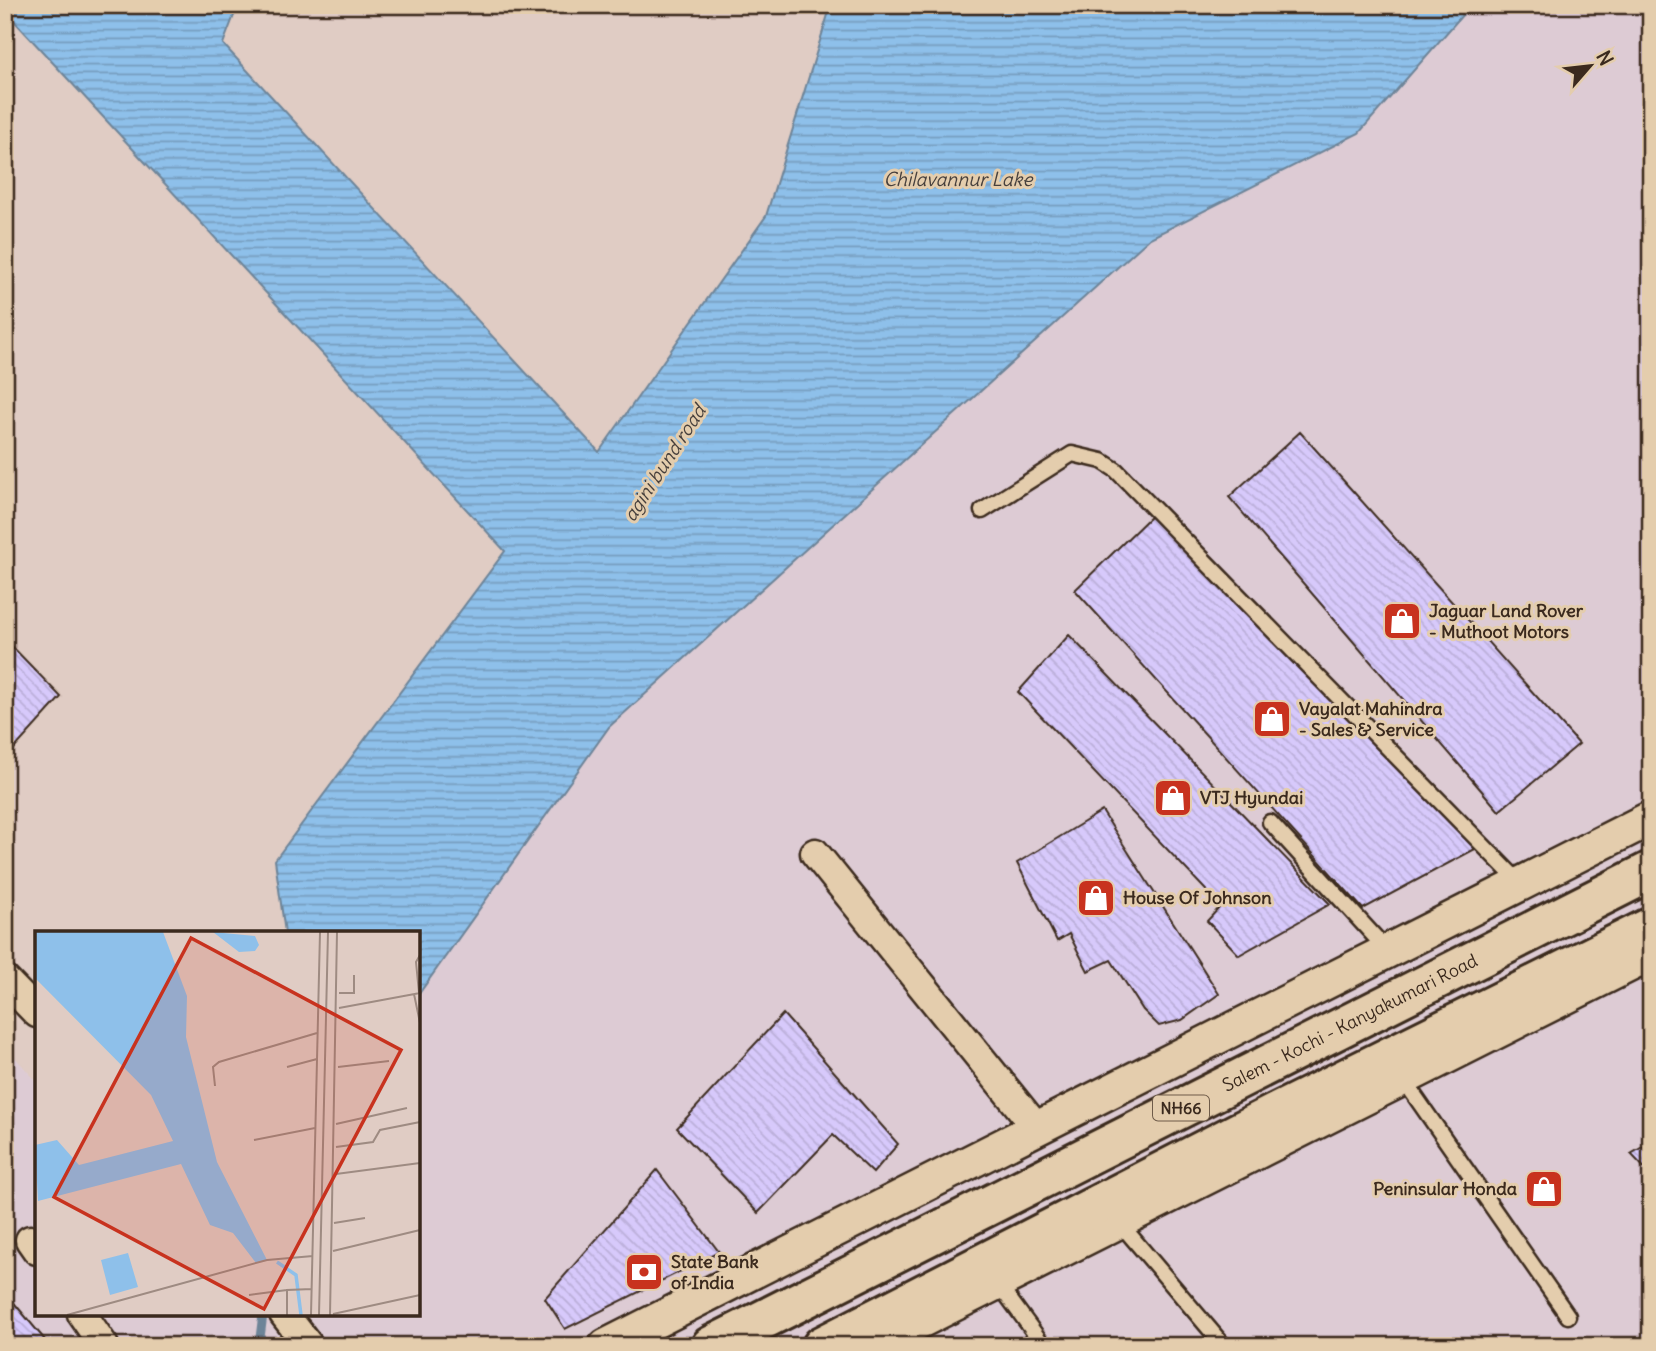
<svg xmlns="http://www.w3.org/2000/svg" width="1656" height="1351" font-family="Delius,sans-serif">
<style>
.built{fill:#ddcbd4}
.water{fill:url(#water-rules);stroke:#6d8498;stroke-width:2}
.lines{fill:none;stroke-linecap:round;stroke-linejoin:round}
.stream{stroke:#6d8498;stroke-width:9}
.building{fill:url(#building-back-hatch);stroke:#3b2a1e;stroke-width:2}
.service-casing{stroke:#3b2a1e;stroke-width:19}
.minor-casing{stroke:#3b2a1e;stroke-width:33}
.tertiary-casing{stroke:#3b2a1e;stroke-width:38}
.trunk-casing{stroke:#3b2a1e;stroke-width:44}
.service{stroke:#e4cdad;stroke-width:14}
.minor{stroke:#e4cdad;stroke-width:28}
.tertiary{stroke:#e4cdad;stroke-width:33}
.trunk{stroke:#e4cdad;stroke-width:38}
.labels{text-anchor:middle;stroke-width:6;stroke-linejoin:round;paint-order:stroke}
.shield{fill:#e4cdad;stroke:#6e5b49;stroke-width:2}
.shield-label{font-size:16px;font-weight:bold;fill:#3b2a1e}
.poi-label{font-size:18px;font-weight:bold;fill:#3b2a1e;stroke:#e4cdad;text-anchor:start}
.street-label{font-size:18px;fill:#3b2a1e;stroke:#e4cdad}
.water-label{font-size:19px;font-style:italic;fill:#47403d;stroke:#e4cdad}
.inset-river{fill:none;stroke:#8ec0ea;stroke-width:3.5}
.inset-road{fill:none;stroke:#9e8b82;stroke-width:2}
.view{fill:#c8321e;fill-opacity:0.15;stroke:#c8321e;stroke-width:3.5}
.inset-edge{fill:none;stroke:#3b2a1e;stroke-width:3.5}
</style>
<defs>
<pattern id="water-rules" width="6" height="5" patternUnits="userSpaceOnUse" patternTransform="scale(1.75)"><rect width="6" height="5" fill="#8ec0ea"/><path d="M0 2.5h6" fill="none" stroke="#759cbd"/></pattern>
<pattern id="building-back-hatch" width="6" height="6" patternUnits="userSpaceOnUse" patternTransform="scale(1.75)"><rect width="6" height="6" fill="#d7c9fb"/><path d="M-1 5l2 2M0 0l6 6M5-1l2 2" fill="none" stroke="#b9add7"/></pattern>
</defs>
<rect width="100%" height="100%" fill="#e0ccc4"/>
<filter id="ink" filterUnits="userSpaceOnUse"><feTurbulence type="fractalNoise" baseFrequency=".0143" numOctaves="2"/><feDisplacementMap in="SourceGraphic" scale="14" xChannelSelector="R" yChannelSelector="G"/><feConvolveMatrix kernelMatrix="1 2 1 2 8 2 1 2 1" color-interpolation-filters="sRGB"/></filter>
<g filter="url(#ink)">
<!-- built -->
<path class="built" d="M1471,5h180v1341h-1646v-300l32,36v232h381v-319l191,-268 541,-489 209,-105z"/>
<!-- water -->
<path class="water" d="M5,5h233l-15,39 376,408 167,-236 65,-211h640l-112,128 -209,105 -541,489 -191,268v-62h-133l-10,-73 230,-309 -500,-540z"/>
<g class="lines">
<!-- stream -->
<path class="stream" d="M259,1346l4,-32"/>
</g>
<!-- building -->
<path class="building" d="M1300,432l279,312 -80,67 -270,-314z
M1153,514l324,334 -114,61 -288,-319z
M1069,635l261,269 -91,51 -32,-34 14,-15 -203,-214z
M5,639l56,58 -56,62z
M1102,811l117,183 -37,26 -23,6 -16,-16 -32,-50 -23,11 -19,-37 -12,7 -40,-78z
M783,1014l115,130 -25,29 -40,-38 -75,78 -81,-85z
M1651,1142v33l-20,-21z
M657,1170l62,82 -154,77 -20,-31z
M5,1292l45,54h-45z"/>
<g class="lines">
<defs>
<path id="service" d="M982,511l90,-57 30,7 14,9 404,413
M1270,822l117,128
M1403,1079l165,237
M1118,1221l106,125
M997,1282l47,64"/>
<path id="minor" d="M815,853l221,274
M5,980l32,33
M30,1240l7,10
M82,1314l22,32
M284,1314l25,32"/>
<path id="tertiary" d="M606,1346l1045,-528
M871,1346l780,-392"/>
<g id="trunk">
<path id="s1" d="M711,1346l940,-475"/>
<path d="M822,1346l454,-233 375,-186"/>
</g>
</defs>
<!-- service casing -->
<use href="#service" class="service-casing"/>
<!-- minor casing -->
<use href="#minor" class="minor-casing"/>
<!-- tertiary casing -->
<use href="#tertiary" class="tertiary-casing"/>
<!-- trunk casing -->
<use href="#trunk" class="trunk-casing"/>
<!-- service -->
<use href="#service" class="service"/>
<!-- minor -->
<use href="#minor" class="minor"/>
<!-- tertiary -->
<use href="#tertiary" class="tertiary"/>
<!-- trunk -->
<use href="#trunk" class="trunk"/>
</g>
</g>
<!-- icons -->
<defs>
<symbol id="shop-square" viewBox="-11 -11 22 22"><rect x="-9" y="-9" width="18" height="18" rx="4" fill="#c8321e" stroke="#e4cdad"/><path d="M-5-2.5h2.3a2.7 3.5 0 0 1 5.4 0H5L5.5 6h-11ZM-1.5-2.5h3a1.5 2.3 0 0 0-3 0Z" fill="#fff"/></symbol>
<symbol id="bank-square" viewBox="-11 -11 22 22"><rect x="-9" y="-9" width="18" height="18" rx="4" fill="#c8321e" stroke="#e4cdad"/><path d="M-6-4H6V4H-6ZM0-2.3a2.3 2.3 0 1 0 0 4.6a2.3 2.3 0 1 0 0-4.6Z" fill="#fff"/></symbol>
</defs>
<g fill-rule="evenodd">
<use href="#shop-square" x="1380" y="599" width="44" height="44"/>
<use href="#shop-square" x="1250" y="697" width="44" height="44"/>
<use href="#shop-square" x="1151" y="776" width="44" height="44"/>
<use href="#shop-square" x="1074" y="876" width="44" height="44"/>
<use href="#shop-square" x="1522" y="1167" width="44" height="44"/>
<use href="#bank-square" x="622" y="1250" width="44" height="44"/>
</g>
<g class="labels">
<!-- shield labels -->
<rect class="shield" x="1153" y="1095.5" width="56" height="25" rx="5"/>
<g class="shield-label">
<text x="1181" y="1114">NH66</text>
</g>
<!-- poi labels -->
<g class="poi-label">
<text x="1429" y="617">Jaguar Land Rover<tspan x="1429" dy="21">- Muthoot Motors</tspan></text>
<text x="1299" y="715">Vayalat Mahindra<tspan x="1299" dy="21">- Sales &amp; Service</tspan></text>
<text x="1200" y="804">VTJ Hyundai</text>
<text x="1123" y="904">House Of Johnson</text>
<text x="1517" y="1195" text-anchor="end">Peninsular Honda</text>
<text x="671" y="1268">State Bank<tspan x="671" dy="21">of India</tspan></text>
</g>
<!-- street labels -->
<g class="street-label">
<text dy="6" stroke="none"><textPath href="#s1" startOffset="716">Salem - Kochi - Kanyakumari Road</textPath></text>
</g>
<!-- water labels -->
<g class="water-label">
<text x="958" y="186">Chilavannur Lake</text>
<text transform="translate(664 463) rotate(-57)" y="7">agini bund road</text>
</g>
</g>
<!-- overview -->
<g transform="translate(35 931)">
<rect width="385" height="385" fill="#e0ccc4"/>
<path d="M0,1h128l24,64 -1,41 31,125 50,98 -11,3 -23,-30 -23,-8 -29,-61 -143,37 -3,-56 22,-5 22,25 94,-24 -22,-46 -116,-117zM178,1l42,4 4,9 -4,6 -16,1zM93,322l10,34 -28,8 -9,-35z" fill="#8ec0ea"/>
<path class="inset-river" d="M242,331l19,13 5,40"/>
<path class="inset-road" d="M304,62h15v-18M384,62l-3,-31 4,-7M379,63l6,29M304,77l81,-15M252,136l30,-8M303,136l51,-6M180,155l-2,-19 6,-5 98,-29M301,193l71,-16M219,209l61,-12M301,216l37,-5 7,-12 40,-8M301,243l84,-11M299,292l31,-5M298,320l87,-21M214,364l38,-5M298,383l87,-19M32,384l200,-55 46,-4M252,384v-25l25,-1M276,384l9,-383M284,384l9,-383M295,384l7,-383"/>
<path class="view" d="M156,7l210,112 -137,259 -210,-112z"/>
<rect width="385" height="385" class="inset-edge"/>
</g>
<!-- margin -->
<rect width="1656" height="1351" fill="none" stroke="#e4cdad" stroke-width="28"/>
<rect x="14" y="14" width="1628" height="1323" fill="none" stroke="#3b2a1e" stroke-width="2.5" filter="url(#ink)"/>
<!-- north arrow -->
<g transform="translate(1590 66) rotate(62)" stroke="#e4cdad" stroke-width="5" paint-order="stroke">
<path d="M0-5L12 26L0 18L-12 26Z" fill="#3b2a1e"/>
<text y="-10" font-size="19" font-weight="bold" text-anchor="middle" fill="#3b2a1e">N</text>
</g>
</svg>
